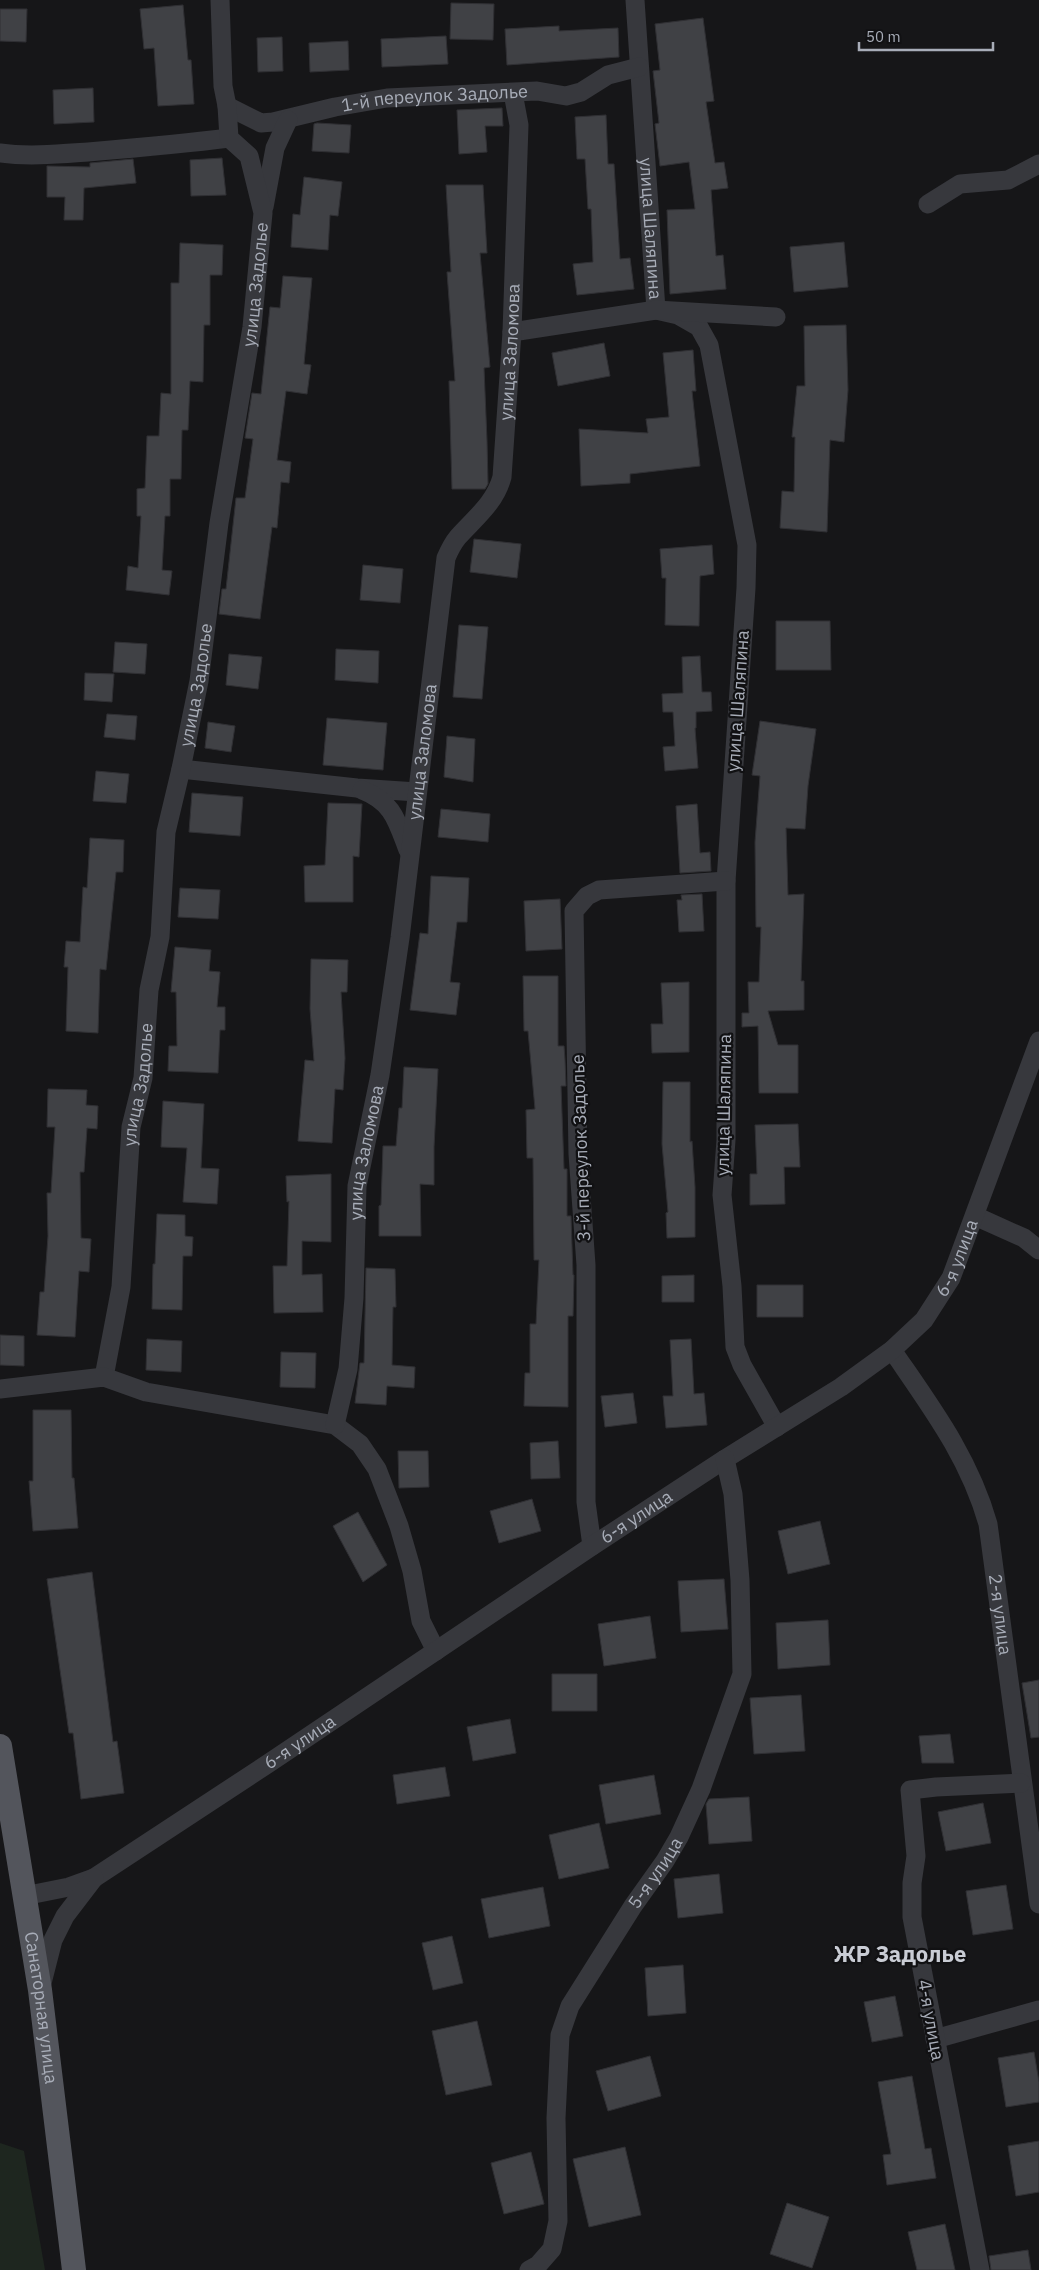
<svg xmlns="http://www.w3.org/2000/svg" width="1039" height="2270" font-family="'IBM Plex Sans',sans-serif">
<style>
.green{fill:#1e261f}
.building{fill:#404145;stroke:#303034}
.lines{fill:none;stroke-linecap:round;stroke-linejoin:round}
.minor{stroke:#37383d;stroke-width:19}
.major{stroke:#53555c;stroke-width:24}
.labels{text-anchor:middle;stroke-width:4.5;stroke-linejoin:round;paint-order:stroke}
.street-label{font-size:18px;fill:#a8adb8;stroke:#111113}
.district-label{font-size:22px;font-weight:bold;fill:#c9ccd4;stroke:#111113}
</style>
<rect width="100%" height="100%" fill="#161618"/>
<!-- green -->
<path class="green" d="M0,2143l24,8 21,119h-45z"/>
<!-- building -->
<path class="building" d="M451,3l43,1 -1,36 -43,-1z
M183,5l5,55h3l3,44 -36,2 -4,-58 -10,1 -4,-40z
M0,9h27l-1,33 -26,-1z
M703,18l11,83 -8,1 9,61 9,-1 4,26 -17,2 5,66 7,-1 3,34 -56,5 -3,-84 28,-1 -6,-47 -29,4 -5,-42 4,-1 -6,-52 7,-1 -5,-46z
M559,26v5l59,-3 1,29 -112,8 -2,-36z
M446,36l2,28 -66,3 -1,-28z
M282,37l1,34 -25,1 -1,-34z
M348,41l1,29 -39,2 -1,-29z
M93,88l1,34 -40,2 -1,-34z
M502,108l1,18h-18l2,26 -28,2 -2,-44z
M606,115l2,49h6l6,95 10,-1 4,31 -57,6 -4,-31 20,-2 -2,-53h-3l-3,-50h-8l-2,-42z
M317,123l34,2 -2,28 -37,-2 2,-27z
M222,158l4,37 -35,1 -1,-36z
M133,159l3,24 -52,5 -1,32h-19l1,-23h-18v-31l43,1v-4z
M304,177l38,5 -4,34 -8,-1 -2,35 -37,-3 2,-33 7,1z
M446,185h37l4,68h-7l10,114 -6,1 3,73 1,43 -3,5h-33l-3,-108h6l-8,-109h4z
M844,242l4,45 -54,5 -4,-45z
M180,243l43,2 -1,30h-12v50h-6l-1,57 -13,-1 -2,49h-6l-1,49h-11v37h-5l-3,54 10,1 -3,24 -43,-5 2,-24 10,2 3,-52h-4v-27l8,-1 2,-52h12l2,-43 10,1v-111h8z
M283,276l29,2 -8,86 7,1 -4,29 -21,-3 -9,69 14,2 -2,21 -8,-1 -4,46 -5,-1 -12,92 -41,-5 3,-25h4l10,-91h9l8,-59 -8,-1 7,-45 9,1 9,-87 10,1z
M846,325l2,65 -4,52 -14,-2 -3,92 -47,-4 2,-37 12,1 1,-55h-3l5,-51h8l-1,-60z
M604,343l6,33 -52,10 -6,-33z
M693,350l3,41h-4l8,75 -70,8v9l-49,3 -2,-57 69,4 -2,-14 23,-2 -6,-64z
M474,539l47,5 -4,34 -47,-6z
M712,545l2,29 -14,2 -1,50 -34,-1 1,-47h-4l-2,-29z
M363,565l40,4 -3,34 -40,-3z
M776,621h54l1,49h-55z
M459,625l29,2 -6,72 -29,-2z
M115,642l32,2 -2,30 -32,-2z
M336,649l43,2 -1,32 -43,-3z
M229,654l33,3 -4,32 -32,-4z
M700,656l2,36h9l1,19 -16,1v16h-1l3,40 -33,3 -2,-24 12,-1 -2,-34h-10l-1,-18 21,-1 -1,-36z
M85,673l29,1 -2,28 -28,-2z
M107,714l30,2 -2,24 -31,-3z
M327,718l60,5 -4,47 -60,-5z
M760,721l56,8 -8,57 -3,43 -19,-1 2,67 16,-1 -3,87h3v29l-36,1 10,34h20v48h-39l-1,-67 -16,1v-14h7l-1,-31h11l2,-55h-5l-1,-85 5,-66 -8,-1z
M208,722l27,4 -4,26 -26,-4z
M447,736l28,3 -2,43 -29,-5z
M96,771l33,3 -3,29 -33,-2z
M192,793l51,4 -3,39 -51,-4z
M328,803l34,1 -3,53 -6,-1v46h-48l-1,-36 21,-1z
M697,804l3,49 10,-1 1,19 -31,2 -4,-67z
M441,809l49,5 -2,28 -50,-5z
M90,838l34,2 -1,32h-7l-10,98 -6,-1 -2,64 -32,-2 2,-64h-4l2,-26 14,1 3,-55 4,1z
M431,876l38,2 -2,44h-10l-7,60 10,1 -4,32 -46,-5 10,-77 8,1z
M180,888l40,2 -2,29 -40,-2z
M702,894l2,37 -25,1 -2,-32h5l-1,-5z
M560,899l2,50 -36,2 -2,-50z
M175,947l36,3 -2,21 11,1 -3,35h8v23h-5l-2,43 -50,-2 1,-25h8l-1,-54h-5z
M311,959l37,1 -1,32h-6l4,66 -2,32 -8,-1 -3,54 -34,-2 7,-81 9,1 -4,-52z
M523,976h35v70h6l1,14 1,26h-5l3,83h3v47h4l2,59h1l-1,41h-5v91l-44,-1 1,-33h5v-49h6l3,-64h-5l-1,-102h-6l-1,-48 9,-1 -7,-78h-4z
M689,982v70l-37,1 -1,-29h12l-2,-41z
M404,1067l34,2 -4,78v38l-14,-1 1,52h-42v-30l2,-1 2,-59h13l3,-38h3z
M663,1082h27v60l2,-1 3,46v50l-28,1 -1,-25 2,-1 -6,-68z
M48,1089l39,1 -1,15 12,1 -1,23 -10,-1 -3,44h-4l1,66 10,1 -2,33 -10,-1 -4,66 -38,-2 3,-43h4l4,-56 -1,-43h4l4,-66h-8z
M163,1101l41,3 -3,64 18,1 -2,35 -34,-2 4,-54 -26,-1z
M798,1124l2,43h-16l1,37 -35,1v-31h7l-2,-49z
M331,1174v68l-29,-1v34l20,-1 1,38 -49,1 -1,-47h14l2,-65 -2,1 -1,-26z
M157,1214l28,1v21l8,1 -1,19h-9l-1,54 -30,-1 1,-45h2z
M366,1268l29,1 1,38h-3l-1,58 23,2 -1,21 -27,-2 -1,19 -31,-2 5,-40h4z
M694,1275v27h-32v-26z
M757,1285h46v32h-46z
M0,1335l24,1v30l-24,-1z
M147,1339l35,2 -1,31 -35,-2z
M691,1339l3,55 10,-1 3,32 -41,3 -3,-32h10l-3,-56z
M281,1352l35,1 -1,35 -35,-1z
M633,1393l4,30 -32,4 -4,-31z
M33,1410h38l1,68h2l4,50 -45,3 -4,-50h4z
M558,1441l2,37 -29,1 -1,-36z
M398,1451h30l1,36 -30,1z
M532,1499l9,32 -42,12 -9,-32z
M358,1512l29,53 -24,17 -30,-56z
M820,1521l10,43 -42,10 -10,-43z
M92,1572l21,170 4,-1 7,52 -43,6 -8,-66h-4l-22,-154z
M724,1579l4,50 -47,3 -3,-51z
M650,1616l6,42 -52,8 -6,-42z
M828,1620l2,45 -52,4 -2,-46z
M552,1674h45v37h-45z
M1039,1680v57l-8,1 -9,-55z
M801,1695l4,56 -51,3 -4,-56z
M510,1719l6,34 -43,8 -6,-34z
M950,1734l4,29h-32l-3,-27z
M445,1767l5,29 -53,8 -4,-29z
M654,1775l7,39 -55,10 -7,-39z
M749,1797l3,44 -43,3 -3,-40 3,-5z
M983,1803l8,40 -45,8 -8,-39z
M599,1823l10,45 -50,11 -10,-44z
M719,1874l4,39 -45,5 -4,-39z
M1006,1885l7,44 -40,6 -7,-44z
M543,1887l7,39 -61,12 -8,-39z
M452,1936l11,47 -30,7 -11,-47z
M683,1965l3,48 -38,3 -3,-48z
M895,1996l8,40 -31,6 -8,-40z
M477,2021l15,64 -46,10 -14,-64z
M1034,2052l5,30v20l-33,5 -8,-49z
M650,2056l11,40 -53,15 -12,-40z
M912,2076l13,73 6,-1 5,30 -49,7 -4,-30 8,-1 -13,-72z
M1039,2141v51l-23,4 -8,-50z
M625,2147l16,68 -52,12 -16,-68z
M531,2152l13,52 -40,10 -13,-51z
M787,2203l42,14 -17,51 -42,-14z
M945,2224l10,46h-38l-9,-38z
M1028,2250l3,20h-40l-2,-14z"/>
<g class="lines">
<!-- minor -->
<g class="minor">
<path id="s1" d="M635,0l21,310 22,5 21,12 10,18 38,200 -1,43 -20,293v259l-4,55 10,91 3,61 7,18 35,62"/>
<path id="s2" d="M227,106l34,17 12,-1 62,-15 52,-9 150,-7 29,5 15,-4 27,-17 31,-8"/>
<path d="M0,153c28,4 60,1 88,-1 47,-4 94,-8 141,-14"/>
<path d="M928,204l32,-20 48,-4 31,-16"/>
<path d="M264,207l11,-59 13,-28"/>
<path d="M512,332l144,-22 120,7"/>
<path d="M181,769l176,19 60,4"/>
<path d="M362,790c31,12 35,31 46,60"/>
<path d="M975,1216l49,22 15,12"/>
<path id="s3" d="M892,1350c39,57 77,107 96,174l51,380"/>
<path id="s4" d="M104,1377l17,-90 10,-160 12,-49 6,-88 11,-53 6,-105 15,-63 18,-88 20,-158 33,-196 11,-114 -14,-57 -20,-18 -2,-32 -4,-20 -3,-86"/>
<path d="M0,1389l104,-12 42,15 189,33 25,19 17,25 22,57 13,45 9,50 15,30"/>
<path id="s5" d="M335,1425l13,-56 6,-71 3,-112 23,-111 20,-137 46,-380c3,-7 7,-15 12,-21 17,-19 37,-34 44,-60l10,-145 7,-207 -6,-32"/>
<path d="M592,1546l-6,-44v-237l-8,-111 -4,-243 13,-15 12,-6 127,-9"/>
<path id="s6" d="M24,1896l45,-9 25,-9 175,-115 323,-217 133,-87 116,-72 51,-37 32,-30 27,-42 88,-237"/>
<path d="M41,1987l12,-47 12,-24 29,-38"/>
<path d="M935,2039l104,-29"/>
<path id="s7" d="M529,2270l9,-5 14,-16 6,-28 -2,-103 4,-83 10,-29 63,-100 32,-45 14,-24 22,-48 41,-115 -2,-94 -7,-86 -8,-35"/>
<path d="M980,2270l-68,-353v-34l4,-27 -6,-66 26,-3 85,-4"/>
</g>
<!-- major -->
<path class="major" id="s8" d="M0,1746l40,244 34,280"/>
</g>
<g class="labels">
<!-- street labels -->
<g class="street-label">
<text dy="6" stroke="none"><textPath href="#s2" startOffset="214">1-й переулок Задолье</textPath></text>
<text dy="6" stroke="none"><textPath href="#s1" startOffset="229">улица Шаляпина</textPath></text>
<text dy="6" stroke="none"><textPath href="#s4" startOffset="1105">улица Задолье</textPath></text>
<text dy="6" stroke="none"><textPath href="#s5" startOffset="1100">улица Заломова</textPath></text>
<text dy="6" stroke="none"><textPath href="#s4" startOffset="700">улица Задолье</textPath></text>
<text transform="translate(738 701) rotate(-86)" y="6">улица Шаляпина</text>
<text dy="6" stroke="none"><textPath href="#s5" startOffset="680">улица Заломова</textPath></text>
<text dy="6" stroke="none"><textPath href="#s4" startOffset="295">улица Задолье</textPath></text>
<text transform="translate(724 1105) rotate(-89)" y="6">улица Шаляпина</text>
<text transform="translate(581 1148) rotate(-92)" y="6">3-й переулок Задолье</text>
<text dy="6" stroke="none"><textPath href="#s5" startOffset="275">улица Заломова</textPath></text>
<text dy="6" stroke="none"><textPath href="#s6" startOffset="1144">6-я улица</textPath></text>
<text dy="6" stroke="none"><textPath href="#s6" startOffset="724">6-я улица</textPath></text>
<text dy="6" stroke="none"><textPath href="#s3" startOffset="291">2-я улица</textPath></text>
<text dy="6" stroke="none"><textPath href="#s6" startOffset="319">6-я улица</textPath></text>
<text dy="6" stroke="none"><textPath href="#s7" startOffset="435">5-я улица</textPath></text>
<text dy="6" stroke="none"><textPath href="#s8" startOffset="265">Санаторная улица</textPath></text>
<text transform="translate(931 2020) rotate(80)" y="6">4-я улица</text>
</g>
<!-- district labels -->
<g class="district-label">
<text x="900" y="1962">ЖР Задолье</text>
</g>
</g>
<!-- scale -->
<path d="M859 42v8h134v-8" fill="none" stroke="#a8adb8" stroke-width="2.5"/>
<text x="866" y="42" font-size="15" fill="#a8adb8" stroke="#111113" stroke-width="4" paint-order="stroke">50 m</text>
</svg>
